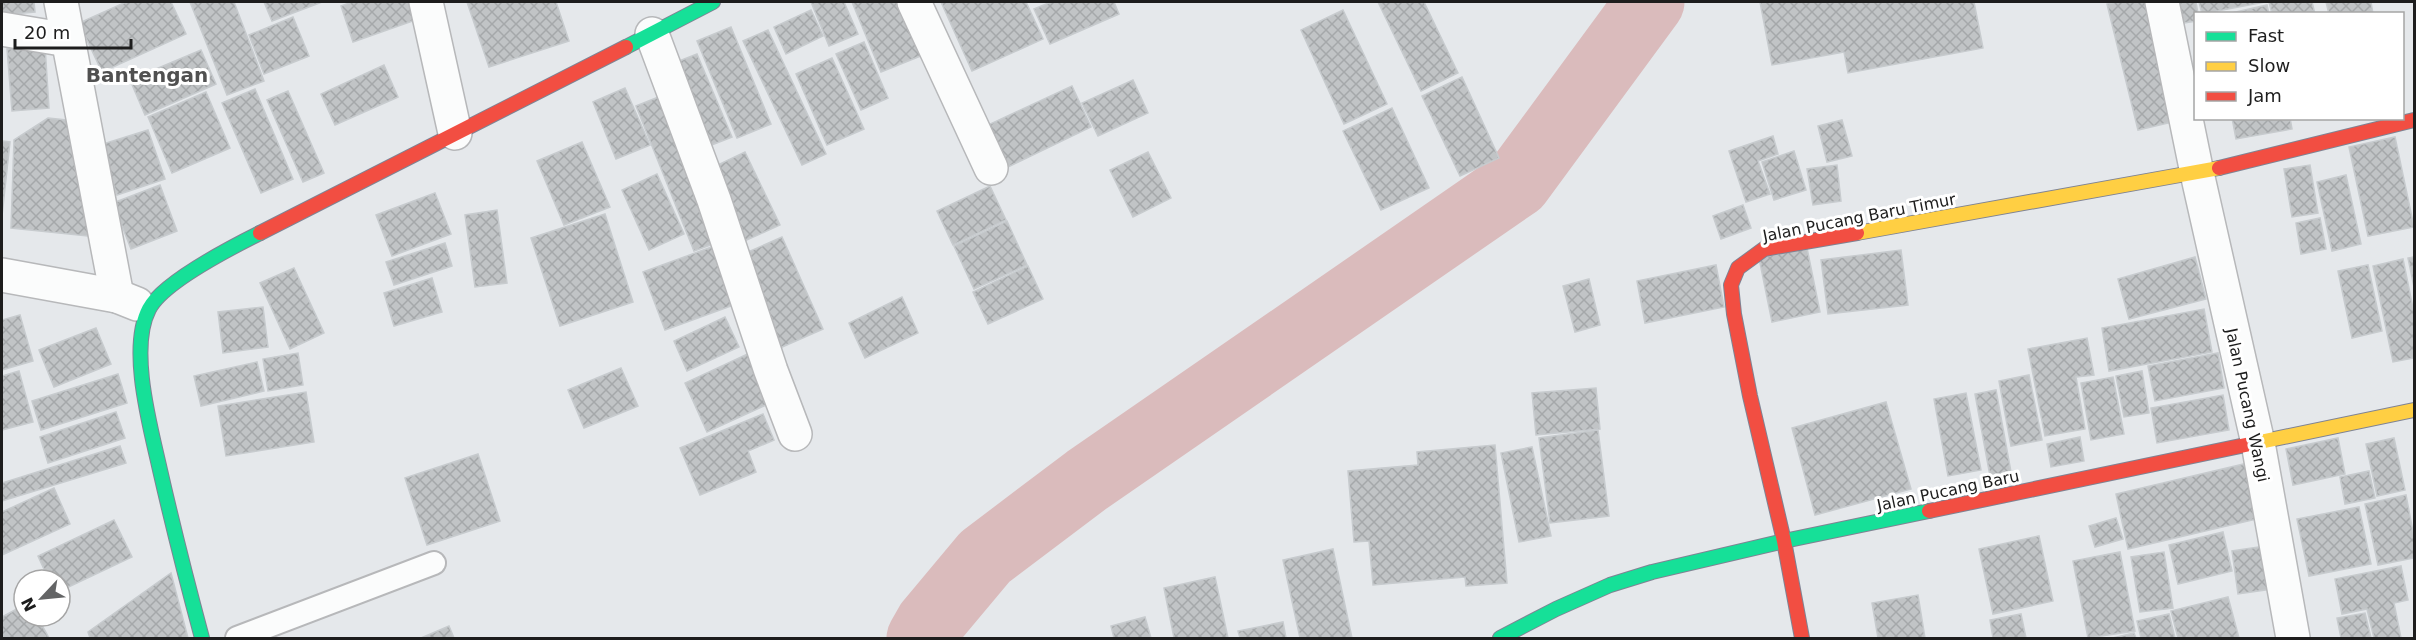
<svg xmlns="http://www.w3.org/2000/svg" width="2416" height="640" font-family="'DejaVu Sans',sans-serif">
<style>
.lines{fill:none;stroke-linecap:round;stroke-linejoin:round}
.river{stroke:#dabbbc;stroke-width:69}
.building{fill:url(#building-cross-hatch);stroke:#c7cbce;stroke-width:1.5}
.lane-casing{stroke:#b7b8ba;stroke-width:26}
.street-casing{stroke:#b7b8ba;stroke-width:36}
.fast-casing{stroke:#7f8393;stroke-width:16}
.slow-casing{stroke:#7f8393;stroke-width:16}
.jam-casing{stroke:#7f8393;stroke-width:16}
.lane{stroke:#fbfcfc;stroke-width:22}
.street{stroke:#fbfcfc;stroke-width:33}
.fast{stroke:#16e098;stroke-width:14}
.slow{stroke:#ffcf43;stroke-width:14}
.jam{stroke:#f24e42;stroke-width:14}
.labels{text-anchor:middle;stroke-width:6;stroke-linejoin:round;paint-order:stroke}
.street-label{font-size:16px;fill:#1d1d1d;stroke:#fff}
.quarter-label{font-size:20px;font-weight:bold;fill:#505050;stroke:#fff}
</style>
<defs>
<pattern id="building-cross-hatch" width="8" height="8" patternUnits="userSpaceOnUse" patternTransform="scale(1.5)"><rect width="8" height="8" fill="#c1c4c6"/><path d="M0 0l8 8M0 8l8-8" fill="none" stroke="#a5a8aa"/></pattern>
</defs>
<rect width="100%" height="100%" fill="#e5e8eb"/>
<g class="lines">
<polyline class="river" points="921,638 929,624 985,557 1087,480 1517,183 1650,2"/>
</g>
<g class="building">
<polygon points="2,2 34,2 35,12 2,15"/>
<polygon points="126,2 171,2 186,34 102,72 79,23"/>
<polygon points="190,2 234,2 264,81 227,95"/>
<polygon points="264,2 322,2 272,21"/>
<polygon points="352,2 416,2 421,18 353,42 341,6"/>
<polygon points="467,2 556,2 569,41 489,67"/>
<polygon points="811,2 844,2 858,34 829,46"/>
<polygon points="852,2 901,2 923,55 881,72"/>
<polygon points="941,2 1026,2 1043,39 972,71"/>
<polygon points="1051,2 1114,2 1119,14 1050,44 1034,9"/>
<polygon points="1378,2 1424,2 1458,73 1421,91"/>
<polygon points="1760,2 1974,2 1983,48 1848,73 1844,52 1772,65"/>
<polygon points="2117,2 2152,2 2181,120 2138,130 2107,4"/>
<polygon points="2167,2 2196,2 2198,14 2196,14 2196,21 2172,25"/>
<polygon points="2199,2 2265,2 2202,14"/>
<polygon points="2269,2 2312,2 2315,14 2272,14"/>
<polygon points="2326,2 2371,2 2373,14 2329,14"/>
<polygon points="2267,5 2269,14 2227,14"/>
<polygon points="811,10 823,36 786,54 774,27"/>
<polygon points="1343,10 1387,104 1344,124 1301,30"/>
<polygon points="293,17 309,56 264,74 249,35"/>
<polygon points="731,27 771,124 737,138 697,41"/>
<polygon points="768,30 826,154 802,165 743,41"/>
<polygon points="864,42 888,98 861,110 836,54"/>
<polygon points="45,46 49,108 12,111 7,49"/>
<polygon points="201,50 216,84 145,115 130,80"/>
<polygon points="697,54 732,137 704,148 669,65"/>
<polygon points="832,58 864,129 827,145 796,74"/>
<polygon points="384,65 398,97 335,125 321,94"/>
<polygon points="1462,77 1499,158 1460,176 1422,96"/>
<polygon points="1133,80 1148,113 1098,136 1082,103"/>
<polygon points="1072,86 1091,127 1008,167 988,125"/>
<polygon points="625,88 650,145 616,159 593,102"/>
<polygon points="255,89 293,179 261,193 222,103"/>
<polygon points="288,91 324,173 303,182 267,100"/>
<polygon points="206,92 230,148 172,173 148,117"/>
<polygon points="666,94 724,240 694,251 636,106"/>
<polygon points="1392,108 1429,188 1381,210 1343,131"/>
<polygon points="48,118 76,121 97,237 11,228 14,140"/>
<polygon points="2232,118 2290,118 2292,129 2236,139"/>
<polygon points="1842,120 1852,156 1827,162 1818,126"/>
<polygon points="148,130 165,179 117,195 100,145"/>
<polygon points="1773,136 1778,154 1758,161 1770,194 1746,202 1729,151"/>
<polygon points="2395,137 2414,227 2368,236 2349,147"/>
<polygon points="2,141 10,142 2,216"/>
<polygon points="582,142 610,207 564,225 537,161"/>
<polygon points="1794,151 1806,190 1774,200 1762,162"/>
<polygon points="745,152 780,225 740,243 705,171"/>
<polygon points="1148,152 1171,198 1133,217 1110,170"/>
<polygon points="1837,165 1841,201 1813,205 1807,169"/>
<polygon points="2310,165 2318,213 2292,217 2284,169"/>
<polygon points="657,174 684,234 649,250 622,190"/>
<polygon points="2346,175 2361,244 2332,251 2317,182"/>
<polygon points="160,185 177,231 131,249 113,203"/>
<polygon points="990,186 1006,220 953,245 937,211"/>
<polygon points="435,193 451,234 392,256 376,215"/>
<polygon points="1743,205 1751,228 1721,239 1713,216"/>
<polygon points="497,210 507,283 475,287 465,215"/>
<polygon points="605,214 633,302 560,326 531,238"/>
<polygon points="2320,218 2326,249 2301,254 2296,223"/>
<polygon points="1007,221 1027,265 974,289 954,246"/>
<polygon points="782,237 823,329 780,348 739,256"/>
<polygon points="445,243 452,266 394,285 386,262"/>
<polygon points="717,245 739,303 665,330 643,272"/>
<polygon points="1807,248 1820,312 1772,322 1759,258"/>
<polygon points="1901,250 1908,305 1828,314 1821,260"/>
<polygon points="2195,257 2206,299 2129,319 2118,279"/>
<polygon points="2414,257 2414,287 2408,258"/>
<polygon points="2403,259 2414,313 2414,358 2393,362 2373,266"/>
<polygon points="1716,265 1724,307 1645,323 1637,281"/>
<polygon points="2368,265 2382,331 2352,338 2338,271"/>
<polygon points="1028,266 1043,299 988,324 973,292"/>
<polygon points="294,268 324,333 290,349 260,283"/>
<polygon points="432,278 442,312 394,326 384,293"/>
<polygon points="1589,279 1600,325 1575,332 1563,286"/>
<polygon points="902,297 918,333 865,358 849,323"/>
<polygon points="263,307 268,347 223,353 218,312"/>
<polygon points="2204,309 2212,352 2109,371 2102,328"/>
<polygon points="20,315 33,361 2,370 2,320"/>
<polygon points="725,317 739,347 687,371 674,341"/>
<polygon points="96,328 111,364 54,387 39,350"/>
<polygon points="2087,338 2094,375 2076,377 2085,429 2045,436 2028,349"/>
<polygon points="754,351 777,400 707,432 685,383"/>
<polygon points="298,353 303,385 268,391 263,359"/>
<polygon points="2218,353 2224,388 2155,401 2148,366"/>
<polygon points="257,362 264,391 201,406 194,376"/>
<polygon points="621,368 638,406 584,428 568,390"/>
<polygon points="19,371 33,422 2,430 2,376"/>
<polygon points="2142,371 2149,413 2124,417 2116,376"/>
<polygon points="118,374 127,403 41,430 32,401"/>
<polygon points="2029,375 2042,440 2011,446 1999,381"/>
<polygon points="2113,377 2124,434 2091,440 2081,383"/>
<polygon points="1596,388 1600,429 1536,435 1532,393"/>
<polygon points="1996,390 2011,472 1990,476 1975,394"/>
<polygon points="306,392 314,442 226,456 218,406"/>
<polygon points="1966,393 1981,470 1948,476 1934,399"/>
<polygon points="2223,395 2229,430 2157,443 2151,408"/>
<polygon points="1886,402 1911,489 1815,515 1792,428"/>
<polygon points="116,412 125,438 48,463 40,437"/>
<polygon points="763,414 774,440 748,451 756,472 700,495 680,448"/>
<polygon points="1598,430 1609,516 1550,523 1539,438"/>
<polygon points="2080,437 2084,461 2051,467 2047,444"/>
<polygon points="2338,438 2345,474 2293,485 2286,449"/>
<polygon points="2394,438 2405,490 2377,496 2366,444"/>
<polygon points="1495,445 1507,583 1466,586 1465,577 1373,585 1369,541 1354,542 1348,471 1418,465 1417,452"/>
<polygon points="120,446 126,463 2,501 2,483"/>
<polygon points="1532,447 1551,536 1519,542 1501,453"/>
<polygon points="478,454 500,521 427,545 405,478"/>
<polygon points="2248,463 2261,518 2128,549 2116,494"/>
<polygon points="2369,471 2375,498 2345,504 2340,477"/>
<polygon points="54,488 70,524 2,555 2,512"/>
<polygon points="2406,495 2414,537 2414,558 2378,565 2365,504"/>
<polygon points="2359,507 2371,564 2309,576 2297,519"/>
<polygon points="2116,518 2123,539 2095,547 2089,526"/>
<polygon points="114,520 132,557 60,591 60,580 49,580 38,556"/>
<polygon points="2223,532 2232,571 2178,584 2169,545"/>
<polygon points="2039,536 2053,601 1993,614 1979,549"/>
<polygon points="2265,546 2272,589 2238,594 2232,551"/>
<polygon points="1333,549 1352,638 1300,638 1283,560"/>
<polygon points="2120,552 2135,631 2088,638 2073,561"/>
<polygon points="2164,552 2173,608 2140,612 2131,557"/>
<polygon points="2401,566 2408,600 2394,603 2401,638 2374,638 2367,609 2342,614 2335,579"/>
<polygon points="171,573 188,638 90,638 88,632"/>
<polygon points="1215,577 1228,638 1174,638 1164,588"/>
<polygon points="1918,595 1925,638 1878,638 1872,603"/>
<polygon points="2228,597 2239,638 2178,638 2171,611"/>
<polygon points="24,605 24,616 37,616 49,638 2,638 2,617"/>
<polygon points="2365,613 2371,638 2341,638 2337,618"/>
<polygon points="2021,614 2026,638 1993,638 1990,620"/>
<polygon points="2169,614 2175,638 2141,638 2137,621"/>
<polygon points="1145,617 1151,638 1114,638 1111,626"/>
<polygon points="1283,622 1286,638 1240,638 1238,631"/>
<polygon points="449,626 454,638 421,638"/>
<polygon points="2134,633 2136,638 2113,638"/>
</g>
<g class="lines">
<g class="lane-casing">
<polyline id="lane" points="237,638 434,563"/>
</g>
<g class="street-casing">
<g id="street">
<polyline points="61,2 117,296"/>
<polyline points="426,2 455,133"/>
<polyline points="914,2 991,168"/>
<polyline points="2162,2 2197,173 2258,443 2293,638"/>
<polyline points="2,29 68,40"/>
<polyline points="652,34 714,200 771,371 795,434"/>
<polyline points="2,275 117,296 137,304"/>
</g>
</g>
<g class="fast-casing">
<g id="fast">
<polyline points="626,47 713,2"/>
<path d="M202,638C187,582 173,527 160,470C151,429 128,349 149,309C163,282 232,247 260,233"/>
<polyline points="1500,638 1556,609 1610,585 1652,572 1784,541 1929,511"/>
</g>
</g>
<g class="slow-casing">
<g id="slow">
<polyline points="1857,233 2219,168"/>
<polyline points="2255,443 2414,410"/>
</g>
</g>
<g class="jam-casing">
<g id="jam">
<polyline points="2219,168 2414,120"/>
<polyline points="260,233 626,47"/>
<polyline points="1929,511 2255,443"/>
<polyline points="1802,638 1784,541 1750,396 1734,314 1731,285 1738,268 1764,249 1857,233"/>
</g>
</g>
<use href="#lane" class="lane"/>
<use href="#street" class="street"/>
<use href="#fast" class="fast"/>
<use href="#slow" class="slow"/>
<use href="#jam" class="jam"/>
</g>
<g class="labels">
<g class="street-label">
<text transform="translate(1859 217) rotate(-11)" y="6">Jalan Pucang Baru Timur</text>
<text transform="translate(2248 405) rotate(78)" y="6">Jalan Pucang Wangi</text>
<text transform="translate(1948 490) rotate(-12)" y="6">Jalan Pucang Baru</text>
</g>
<g class="quarter-label">
<text x="147" y="82">Bantengan</text>
</g>
</g>
<rect width="2416" height="640" fill="none" stroke="#1d1d1d" stroke-width="6"/>
<rect x="2194" y="12" width="210" height="108" fill="#ffffff" stroke="#a5a5a5" stroke-width="1.5"/>
<rect x="2206" y="32" width="30" height="9" fill="#16e098" stroke="#a5a5a5" stroke-width="1.5"/>
<text x="2248" y="42" font-size="18" fill="#1d1d1d">Fast</text>
<rect x="2206" y="62" width="30" height="9" fill="#ffcf43" stroke="#a5a5a5" stroke-width="1.5"/>
<text x="2248" y="72" font-size="18" fill="#1d1d1d">Slow</text>
<rect x="2206" y="92" width="30" height="9" fill="#f24e42" stroke="#a5a5a5" stroke-width="1.5"/>
<text x="2248" y="102" font-size="18" fill="#1d1d1d">Jam</text>
<g transform="translate(42 598) rotate(244)"><circle r="28" fill="#ffffff" stroke="#a5a5a5" stroke-width="1.5"/>
<path d="M0-4.5L10 22L0 15L-10 22Z" fill="#636465"/>
<text y="-9" font-size="16" font-weight="bold" text-anchor="middle" fill="#1d1d1d">N</text>
</g>
<path d="M15 39v9h116v-9" fill="none" stroke="#1d1d1d" stroke-width="3"/>
<text x="24" y="39" font-size="18" fill="#1d1d1d" stroke="#ffffff" stroke-width="4.5" paint-order="stroke">20 m</text>
</svg>
